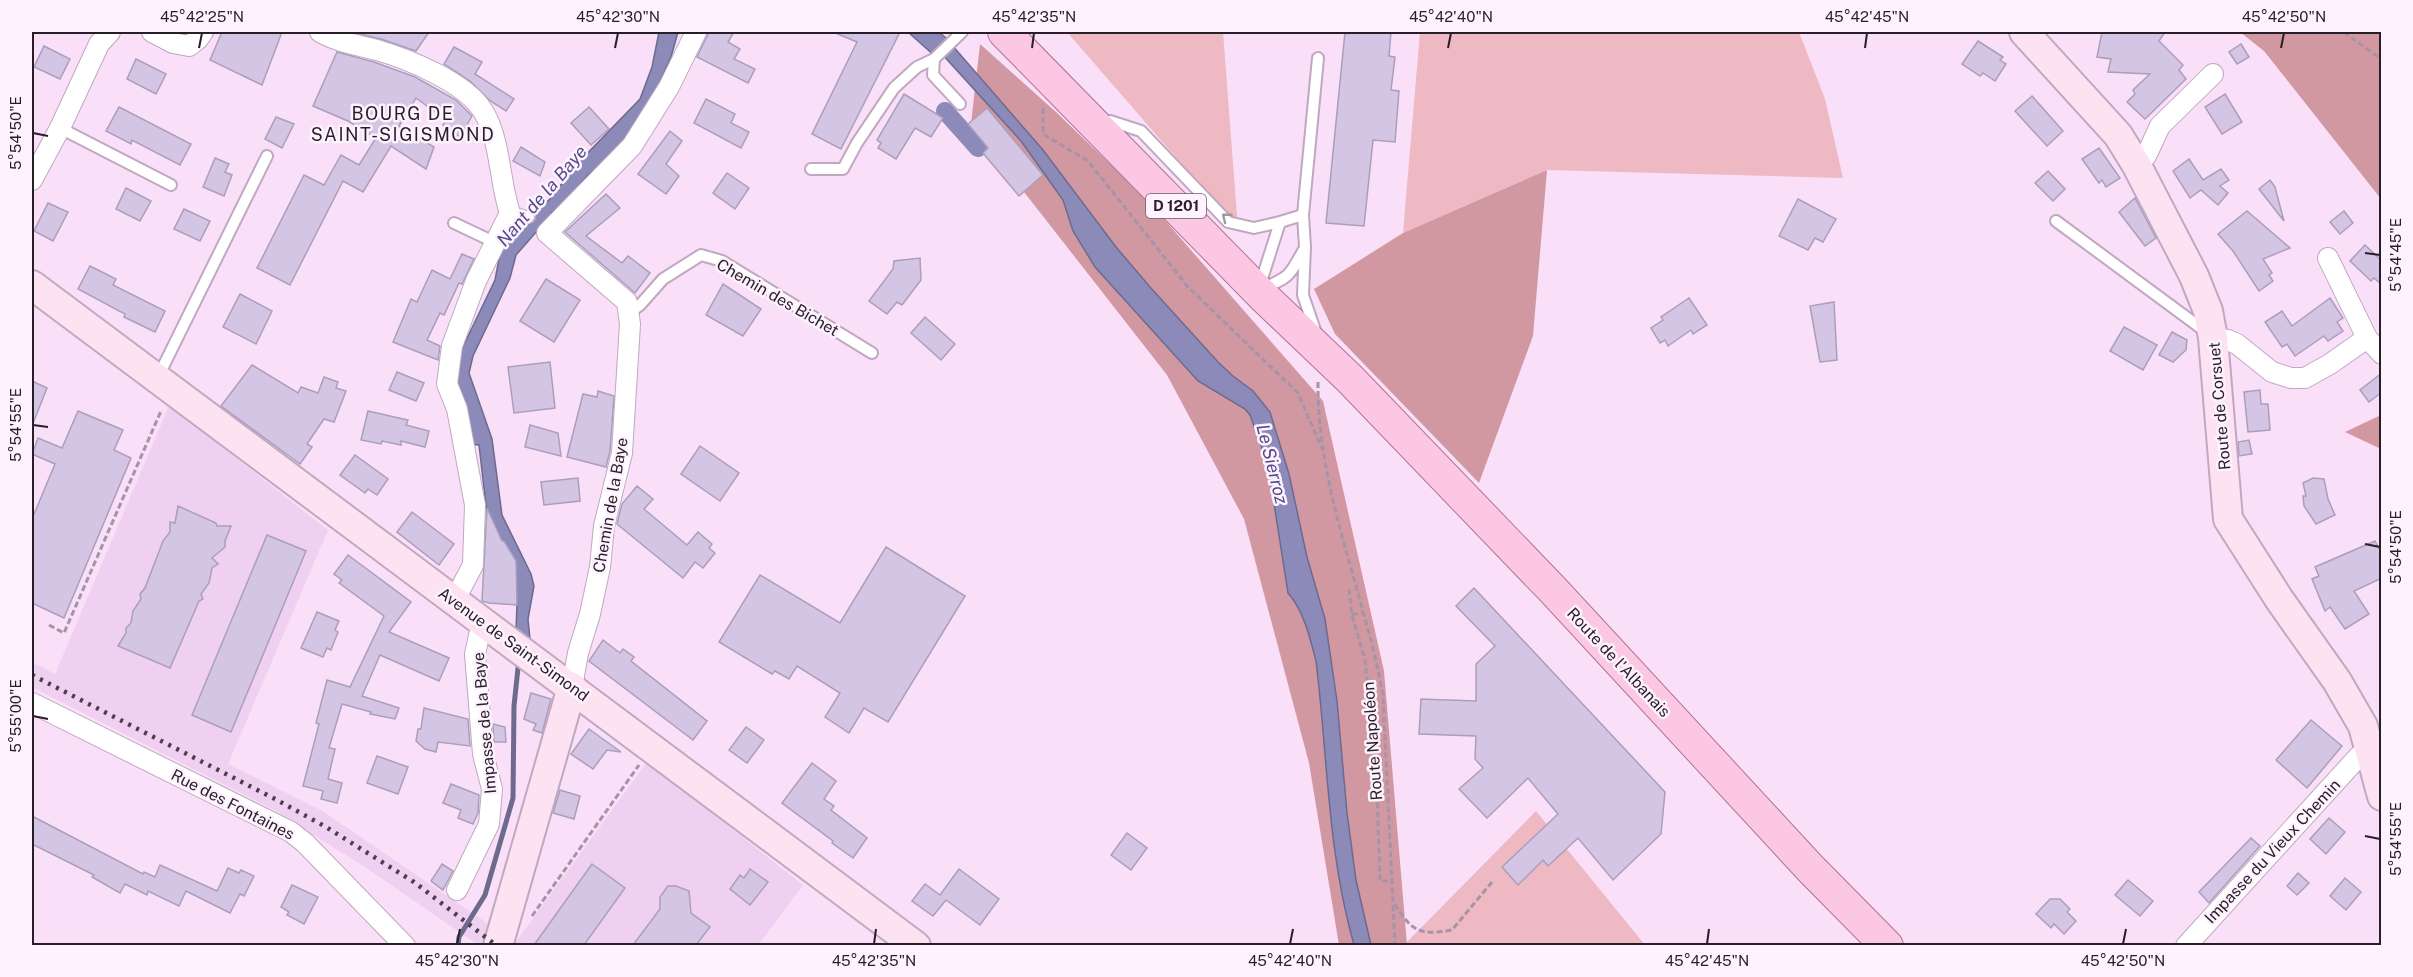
<svg xmlns="http://www.w3.org/2000/svg" width="2413" height="977" font-family="'Public Sans',sans-serif">
<style>
.built{fill:#f0d0f0}
.green{fill:#eeb9c2}
.forest{fill:#d298a2}
.water{fill:#8b8ab9;stroke:#6d6a8e;stroke-width:1.5}
.lines{fill:none;stroke-linecap:round;stroke-linejoin:round}
.stream{stroke:#6d6a8e;stroke-width:5}
.canal{stroke:#8b8ab9;stroke-width:18}
.building{fill:#d4c5e4;stroke:#ab9ebb;stroke-width:1.5}
.lane-casing{stroke:#c1a8c1;stroke-width:14}
.street-casing{stroke:#c1a8c1;stroke-width:22}
.secondary-casing{stroke:#c1a8c1;stroke-width:32}
.primary-casing{stroke:#b07495;stroke-width:34}
.path{stroke:#a793a7;stroke-width:3;stroke-dasharray:6 3;stroke-linecap:butt}
.lane{stroke:#fff;stroke-width:10}
.street{stroke:#fff;stroke-width:20}
.secondary{stroke:#fde3f1;stroke-width:28}
.primary{stroke:#fbc7e3;stroke-width:32}
.rail{stroke:#4a3e4a;stroke-width:4.5;stroke-dasharray:3 6;stroke-linecap:butt}
.oneway{stroke:#9e9a9e}
.ticks{fill:none;stroke:#281e28;stroke-width:2}
.labels{text-anchor:middle;stroke-width:5;stroke-linejoin:round;paint-order:stroke}
.shield{fill:#fdf2fd;stroke:#685e68;stroke-width:1.5}
.shield-label{font-size:15px;font-weight:bold;fill:#281e28}
.street-label{font-size:16px;fill:#281e28;stroke:#fdf2fd}
.neighbourhood-label{font-size:18px;letter-spacing:1.5px;fill:#281e28;stroke:#fdf2fd}
.water-label{font-size:18px;font-style:italic;fill:#504a89;stroke:#fdf2fd}
.neatline{fill:none;stroke:#281e28;stroke-width:2}
.ticks-label{font-size:15px;text-anchor:middle;fill:#281e28}
</style>
<rect width="100%" height="100%" fill="#fadff9"/>
<g class="built">
<polygon points="169,406 328,530 228,764 321,810 493,927 487,945 478,945 368,869 272,809 32,687 32,662 55,674"/>
<polygon points="647,762 803,885 758,945 513,946"/>
</g>
<g class="green">
<polygon points="1067,32 1223,32 1238,229"/>
<polygon points="1420,32 1799,32 1825,99 1843,178 1547,170 1403,233"/>
<polygon points="1536,811 1645,945 1407,946 1406,943"/>
</g>
<g class="forest">
<polygon points="2240,32 2381,32 2381,199 2264,51"/>
<polygon points="980,44 1056,112 1148,201 1323,401 1384,671 1407,945 1339,945 1309,763 1244,519 1167,375 971,124"/>
<polygon points="1547,170 1533,336 1479,483 1335,334 1314,289 1403,233"/>
<polygon points="2381,415 2381,449 2345,432"/>
</g>
<g class="water">
<polygon points="659,32 678,32 671,57 657,89 615,154 588,175 563,204 551,213 553,219 545,222 516,255 510,278 473,356 469,373 492,439 502,515 531,574 534,586 528,619 530,639 516,630 517,604 502,541 487,514 479,445 470,444 455,378 458,357 495,280 500,254 506,239 550,199 577,164 640,99 652,67"/>
<path d="M908,32H938L945,37L1043,150L1116,247L1150,287L1218,362L1233,376L1253,391L1270,412L1289,474L1307,557L1325,619L1337,701L1347,813L1356,880L1371,945H1354C1327,850 1328,758 1316,661C1310,638 1304,611 1288,593L1268,465L1250,415L1245,409L1198,381L1095,267L1073,231L1063,200L1021,141L941,53L937,58Z"/>
</g>
<g class="lines">
<polyline class="stream" points="458,946 459,937 485,895 513,798 514,706 518,668"/>
<polyline class="canal" points="945,111 978,148"/>
</g>
<g class="building">
<polygon points="222,32 282,32 262,85 210,60"/>
<polygon points="352,32 429,32 416,51 381,39"/>
<polygon points="709,32 734,32 728,42 740,49 734,59 755,69 748,83 697,57"/>
<polygon points="833,32 900,32 841,149 812,134 857,42"/>
<polygon points="1345,32 1391,32 1389,56 1395,57 1391,90 1399,91 1395,142 1373,140 1364,226 1326,223"/>
<polygon points="2102,32 2165,32 2159,41 2183,65 2179,70 2186,79 2145,119 2127,102 2135,94 2133,90 2150,74 2108,72 2111,59 2097,57"/>
<polygon points="1978,41 2003,57 2000,60 2006,64 1995,81 1983,73 1980,76 1962,64"/>
<polygon points="2241,44 2249,57 2237,64 2229,52"/>
<polygon points="44,46 70,59 60,79 34,67"/>
<polygon points="454,47 482,62 475,74 514,99 506,111 489,100 470,81 444,64"/>
<polygon points="337,52 374,62 415,77 456,100 472,116 460,137 443,125 446,120 416,98 399,126 434,147 426,169 391,146 363,192 343,181 290,285 257,268 304,175 324,185 341,155 359,165 376,138 348,121 313,106"/>
<polygon points="136,59 166,74 156,94 127,79"/>
<polygon points="904,94 943,118 931,137 915,128 896,159 878,148 881,143 877,140"/>
<polygon points="2225,94 2242,122 2222,134 2205,107"/>
<polygon points="2032,96 2063,131 2047,146 2015,111"/>
<polygon points="706,99 735,114 731,123 749,132 741,148 694,123"/>
<polygon points="119,107 191,144 180,165 132,140 131,144 106,131"/>
<polygon points="589,107 609,129 591,145 571,123"/>
<polygon points="987,108 1043,175 1019,196 983,153 988,148 968,124"/>
<polygon points="276,117 294,124 282,148 265,139"/>
<polygon points="670,131 682,141 666,164 679,176 666,194 638,174"/>
<polygon points="521,147 545,162 540,176 513,161"/>
<polygon points="2099,148 2120,178 2106,187 2102,180 2099,183 2082,159"/>
<polygon points="215,158 229,164 225,172 232,175 224,196 203,187"/>
<polygon points="2189,159 2203,180 2221,169 2229,180 2220,186 2228,193 2218,205 2201,190 2190,198 2173,171"/>
<polygon points="2048,171 2065,189 2053,201 2035,183"/>
<polygon points="727,173 749,188 735,209 713,193"/>
<polygon points="2270,180 2275,187 2284,221 2259,189"/>
<polygon points="126,188 151,201 140,221 116,209"/>
<polygon points="606,194 620,208 586,236 622,263 628,256 650,273 635,293 565,232"/>
<polygon points="2135,198 2156,238 2145,246 2119,212"/>
<polygon points="1798,199 1836,219 1823,242 1815,238 1808,250 1779,236"/>
<polygon points="48,203 68,212 53,241 34,231"/>
<polygon points="184,209 210,221 200,241 174,229"/>
<polygon points="2247,211 2290,248 2263,259 2272,273 2269,275 2273,281 2259,291 2233,251 2218,234"/>
<polygon points="2344,211 2353,223 2340,234 2330,222"/>
<polygon points="2365,245 2382,261 2382,285 2374,278 2371,281 2350,261"/>
<polygon points="462,254 474,259 462,284 459,283 444,315 440,313 427,340 440,346 438,360 393,342 411,299 417,302 432,270 450,279"/>
<polygon points="920,258 921,280 902,305 897,302 887,314 869,301 893,269 894,261"/>
<polygon points="90,266 116,279 113,285 165,311 155,332 124,317 125,314 78,289"/>
<polygon points="546,279 580,300 554,342 520,321"/>
<polygon points="723,284 761,309 743,336 706,315"/>
<polygon points="240,294 272,311 256,344 223,327"/>
<polygon points="1689,298 1707,325 1693,334 1691,330 1668,346 1665,340 1660,343 1651,328 1663,320 1661,317"/>
<polygon points="2330,298 2343,318 2337,322 2343,331 2328,341 2324,336 2295,356 2287,344 2282,347 2265,322 2282,311 2292,326"/>
<polygon points="1834,302 1837,360 1820,362 1810,306"/>
<polygon points="925,317 955,344 941,360 911,333"/>
<polygon points="2124,327 2157,345 2143,370 2110,351"/>
<polygon points="2172,332 2187,340 2186,350 2173,362 2159,355"/>
<polygon points="550,362 555,408 514,413 508,367"/>
<polygon points="252,365 298,393 301,387 318,393 324,377 338,382 336,388 346,391 334,422 324,419 307,444 312,447 300,464 221,406"/>
<polygon points="397,372 424,383 416,401 389,390"/>
<polygon points="2382,373 2382,392 2369,402 2360,390"/>
<polygon points="32,381 47,388 32,426"/>
<polygon points="2260,390 2261,404 2268,404 2270,430 2248,432 2244,392"/>
<polygon points="598,391 614,396 610,451 606,467 567,457 583,394 597,397"/>
<polygon points="78,411 123,430 114,450 131,458 64,618 32,603 32,519 55,464 32,454 38,438 62,448"/>
<polygon points="368,411 408,420 406,425 429,431 425,447 401,441 401,445 382,441 381,444 361,440"/>
<polygon points="530,425 558,433 561,456 525,447"/>
<polygon points="2249,440 2252,454 2239,456 2238,442"/>
<polygon points="700,446 739,473 720,501 681,474"/>
<polygon points="355,455 388,479 377,495 368,489 365,493 340,475"/>
<polygon points="578,478 580,501 544,505 541,482"/>
<polygon points="2313,478 2324,479 2328,499 2335,515 2316,524 2304,506 2303,496 2306,496 2303,483"/>
<polygon points="637,486 653,499 644,509 687,545 698,532 712,544 709,548 715,553 703,568 695,562 683,578 617,524 622,504"/>
<polygon points="178,506 216,523 217,526 231,526 225,541 225,547 212,558 218,564 212,568 209,583 201,594 203,599 199,601 170,668 118,646 126,633 126,628 131,623 133,611 141,599 140,594 145,588 163,541 170,532 170,522 175,523"/>
<polygon points="487,508 502,541 504,541 516,561 517,605 489,603 482,601"/>
<polygon points="412,512 454,544 439,565 397,532"/>
<polygon points="267,535 306,551 231,732 192,715"/>
<polygon points="2375,541 2382,554 2382,578 2354,591 2369,614 2345,629 2330,607 2325,611 2312,579 2319,576 2315,567"/>
<polygon points="886,547 965,596 888,722 864,708 849,733 825,717 840,693 797,666 789,679 775,671 772,674 719,642 760,575 840,623"/>
<polygon points="348,555 411,602 389,632 449,658 439,681 380,655 362,696 399,708 395,719 370,714 371,712 342,704 329,748 335,749 328,779 342,783 337,803 321,799 323,791 303,786 319,724 316,723 327,680 350,687 384,616 339,583 342,580 334,574"/>
<polygon points="1474,588 1665,792 1661,834 1613,880 1578,838 1548,866 1543,860 1518,885 1502,867 1558,814 1528,778 1487,818 1459,789 1483,768 1475,759 1476,736 1419,734 1421,699 1476,701 1476,664 1495,646 1456,606"/>
<polygon points="317,612 339,621 335,630 338,632 331,650 327,648 323,657 301,648"/>
<polygon points="603,640 620,653 623,649 634,657 631,661 707,721 693,740 589,661"/>
<polygon points="531,693 551,699 542,733 533,730 536,724 524,719"/>
<polygon points="424,708 468,719 470,746 438,742 436,752 425,749 416,741 418,729 421,729"/>
<polygon points="2311,720 2342,746 2307,788 2276,760"/>
<polygon points="493,724 505,727 506,742 494,742"/>
<polygon points="746,727 764,740 747,763 729,750"/>
<polygon points="589,729 621,752 607,750 593,769 571,754"/>
<polygon points="377,756 408,767 398,794 367,783"/>
<polygon points="812,763 836,781 824,799 834,806 831,810 867,838 853,858 832,843 833,841 782,803"/>
<polygon points="451,784 479,795 478,813 473,824 458,818 461,810 443,803"/>
<polygon points="560,790 580,796 574,819 553,813"/>
<polygon points="32,816 143,874 144,872 155,877 160,865 217,891 228,868 239,873 241,870 254,876 244,896 240,894 230,913 186,891 179,906 148,891 147,895 125,884 120,893 92,877 94,875 32,844"/>
<polygon points="2329,818 2345,832 2326,854 2310,839"/>
<polygon points="1127,833 1147,848 1131,870 1111,855"/>
<polygon points="2251,838 2260,846 2209,903 2199,892"/>
<polygon points="442,864 453,871 443,890 431,881"/>
<polygon points="592,864 625,888 584,945 534,945"/>
<polygon points="750,869 768,882 750,905 730,889 740,875 744,878"/>
<polygon points="959,869 999,899 980,925 946,900 933,916 912,901 925,884 940,895"/>
<polygon points="2298,873 2309,883 2297,895 2287,886"/>
<polygon points="2345,878 2361,892 2346,910 2330,896"/>
<polygon points="2128,880 2153,901 2140,916 2115,895"/>
<polygon points="292,885 318,897 304,924 287,915 289,912 281,907"/>
<polygon points="668,886 676,886 689,891 691,913 710,927 696,945 633,945 660,909 660,897"/>
<polygon points="2050,899 2060,899 2070,909 2067,912 2076,921 2064,934 2054,924 2051,928 2036,914"/>
</g>
<g class="lines">
<g class="lane-casing">
<g id="lane">
<polyline points="934,59 933,75 960,104"/>
<polyline points="1110,121 1141,131 1228,222 1254,228 1280,222"/>
<polyline points="60,128 171,185"/>
<polyline points="811,169 843,169 857,143 894,88 917,67 934,59 962,32"/>
<polyline points="510,213 529,217"/>
<polyline points="2056,221 2205,331"/>
<polyline points="454,223 494,242"/>
<polyline points="1260,285 1280,222 1303,215"/>
<path d="M1262,289C1289,277 1289,277 1303,251"/>
<polyline points="629,313 640,305 663,279 701,255 722,261 872,353"/>
<polyline points="1316,333 1303,295 1305,247 1303,215 1318,58"/>
<polyline points="157,379 267,156"/>
</g>
</g>
<g class="street-casing">
<g id="street">
<polyline points="152,32 173,43 189,46 198,39 203,32"/>
<path d="M320,32C337,42 358,45 377,50C408,59 465,82 483,111C501,140 499,181 510,213L476,281L452,346L447,384L457,409L475,505L473,565L454,601"/>
<polyline points="2136,164 2146,156 2160,126 2213,74"/>
<polyline points="32,180 60,128 99,44 110,32"/>
<polyline points="2328,258 2367,338 2382,354"/>
<polyline points="2213,338 2228,340 2237,344 2272,372 2291,378 2305,378 2330,364 2367,338"/>
<polyline points="572,687 578,653 590,614 600,567 604,526 622,453 630,324 627,302 547,233 632,146 669,87 696,32"/>
<polyline points="32,703 291,832 305,843 405,946"/>
<polyline points="457,890 489,824 492,789 483,754 475,654 482,622"/>
<polyline points="2186,946 2359,756"/>
</g>
</g>
<g class="secondary-casing">
<g id="secondary">
<polyline points="2024,32 2118,135 2136,164 2194,276 2208,311 2213,338 2228,519 2279,599 2337,681 2363,726 2382,796"/>
<path d="M32,285C326,506 622,725 916,946"/>
<polyline points="498,946 572,687"/>
</g>
</g>
<g class="primary-casing">
<polyline id="primary" points="1004,32 1265,298 1350,379 1554,591 1810,868 1887,946"/>
</g>
<g class="path">
<polyline points="2344,32 2382,60"/>
<polyline points="1043,108 1043,134 1088,161 1188,287 1298,393 1322,449"/>
<path d="M1318,382C1317,489 1364,591 1383,695L1395,946"/>
<polyline points="1349,589 1352,615 1365,660 1376,767 1380,881 1393,881"/>
<polyline points="1352,615 1364,612"/>
<polyline points="49,625 64,633 161,411"/>
<path d="M1395,904C1411,931 1420,936 1452,930L1492,882"/>
<polyline points="532,916 639,765"/>
</g>
<use href="#lane" class="lane"/>
<use href="#street" class="street"/>
<use href="#secondary" class="secondary"/>
<use href="#primary" class="primary"/>
<polyline class="rail" points="32,675 277,800 326,827 414,882 497,946"/>
</g>
<defs><path id="oneway-chevron" d="M-2-3.5L2.5 0L-2 3.5" fill="none" stroke-width="1.6" stroke-linecap="round" stroke-linejoin="round" transform="scale(1.5)"/></defs>
<use class="oneway" href="#oneway-chevron" transform="translate(1226 217) rotate(-142)"/>
<path class="ticks" d="M199,48L202,33M615,48L618,33M1032,48L1034,33M1448,48L1451,33M1865,48L1867,33M2281,48L2284,33M33,133L48,136M2365,253L2380,255M33,425L48,427M2365,544L2380,547M33,716L48,719M2365,836L2380,839M457,944L460,929M874,944L876,929M1290,944L1293,929M1707,944L1709,929M2123,944L2126,929"/>
<g class="labels">
<rect class="shield" x="1146" y="194" width="60" height="24" rx="4.5"/>
<g class="shield-label">
<text x="1176" y="211">D 1201</text>
</g>
<g class="street-label">
<text transform="translate(778 297) rotate(30)" y="6">Chemin des Bichet</text>
<text transform="translate(2219 406) rotate(-95)" y="6">Route de Corsuet</text>
<text transform="translate(610 505) rotate(-80)" y="6">Chemin de la Baye</text>
<text transform="translate(514 644) rotate(36)" y="6">Avenue de Saint-Simond</text>
<text transform="translate(1619 662) rotate(47)" y="6">Route de l'Albanais</text>
<text transform="translate(484 723) rotate(-95)" y="6">Impasse de la Baye</text>
<text transform="translate(1372 741) rotate(-94)" y="6">Route Napoléon</text>
<text transform="translate(233 804) rotate(27)" y="6">Rue des Fontaines</text>
<text transform="translate(2272 851) rotate(-47)" y="6">Impasse du Vieux Chemin</text>
</g>
<g class="neighbourhood-label">
<text x="403" y="120">BOURG DE<tspan x="403" dy="21">SAINT-SIGISMOND</tspan></text>
</g>
<g class="water-label">
<text transform="translate(542 196) rotate(-49)" y="6">Nant de la Baye</text>
<text transform="translate(1272 464) rotate(76)" y="6">Le Sierroz</text>
</g>
</g>
<rect width="2413" height="977" fill="none" stroke="#fdf2fd" stroke-width="66"/>
<rect x="33" y="33" width="2347" height="911" class="neatline"/>
<g class="ticks-label">
<text x="202" y="22">45°42'25"N</text>
<text x="618" y="22">45°42'30"N</text>
<text x="1034" y="22">45°42'35"N</text>
<text x="1451" y="22">45°42'40"N</text>
<text x="1867" y="22">45°42'45"N</text>
<text x="2284" y="22">45°42'50"N</text>
<text transform="translate(16 133) rotate(-90)" y="5">5°54'50"E</text>
<text transform="translate(2396 255) rotate(-90)" y="5">5°54'45"E</text>
<text transform="translate(16 425) rotate(-90)" y="5">5°54'55"E</text>
<text transform="translate(2396 547) rotate(-90)" y="5">5°54'50"E</text>
<text transform="translate(16 716) rotate(-90)" y="5">5°55'00"E</text>
<text transform="translate(2396 839) rotate(-90)" y="5">5°54'55"E</text>
<text x="457" y="966">45°42'30"N</text>
<text x="874" y="966">45°42'35"N</text>
<text x="1290" y="966">45°42'40"N</text>
<text x="1707" y="966">45°42'45"N</text>
<text x="2123" y="966">45°42'50"N</text>
</g>
</svg>
